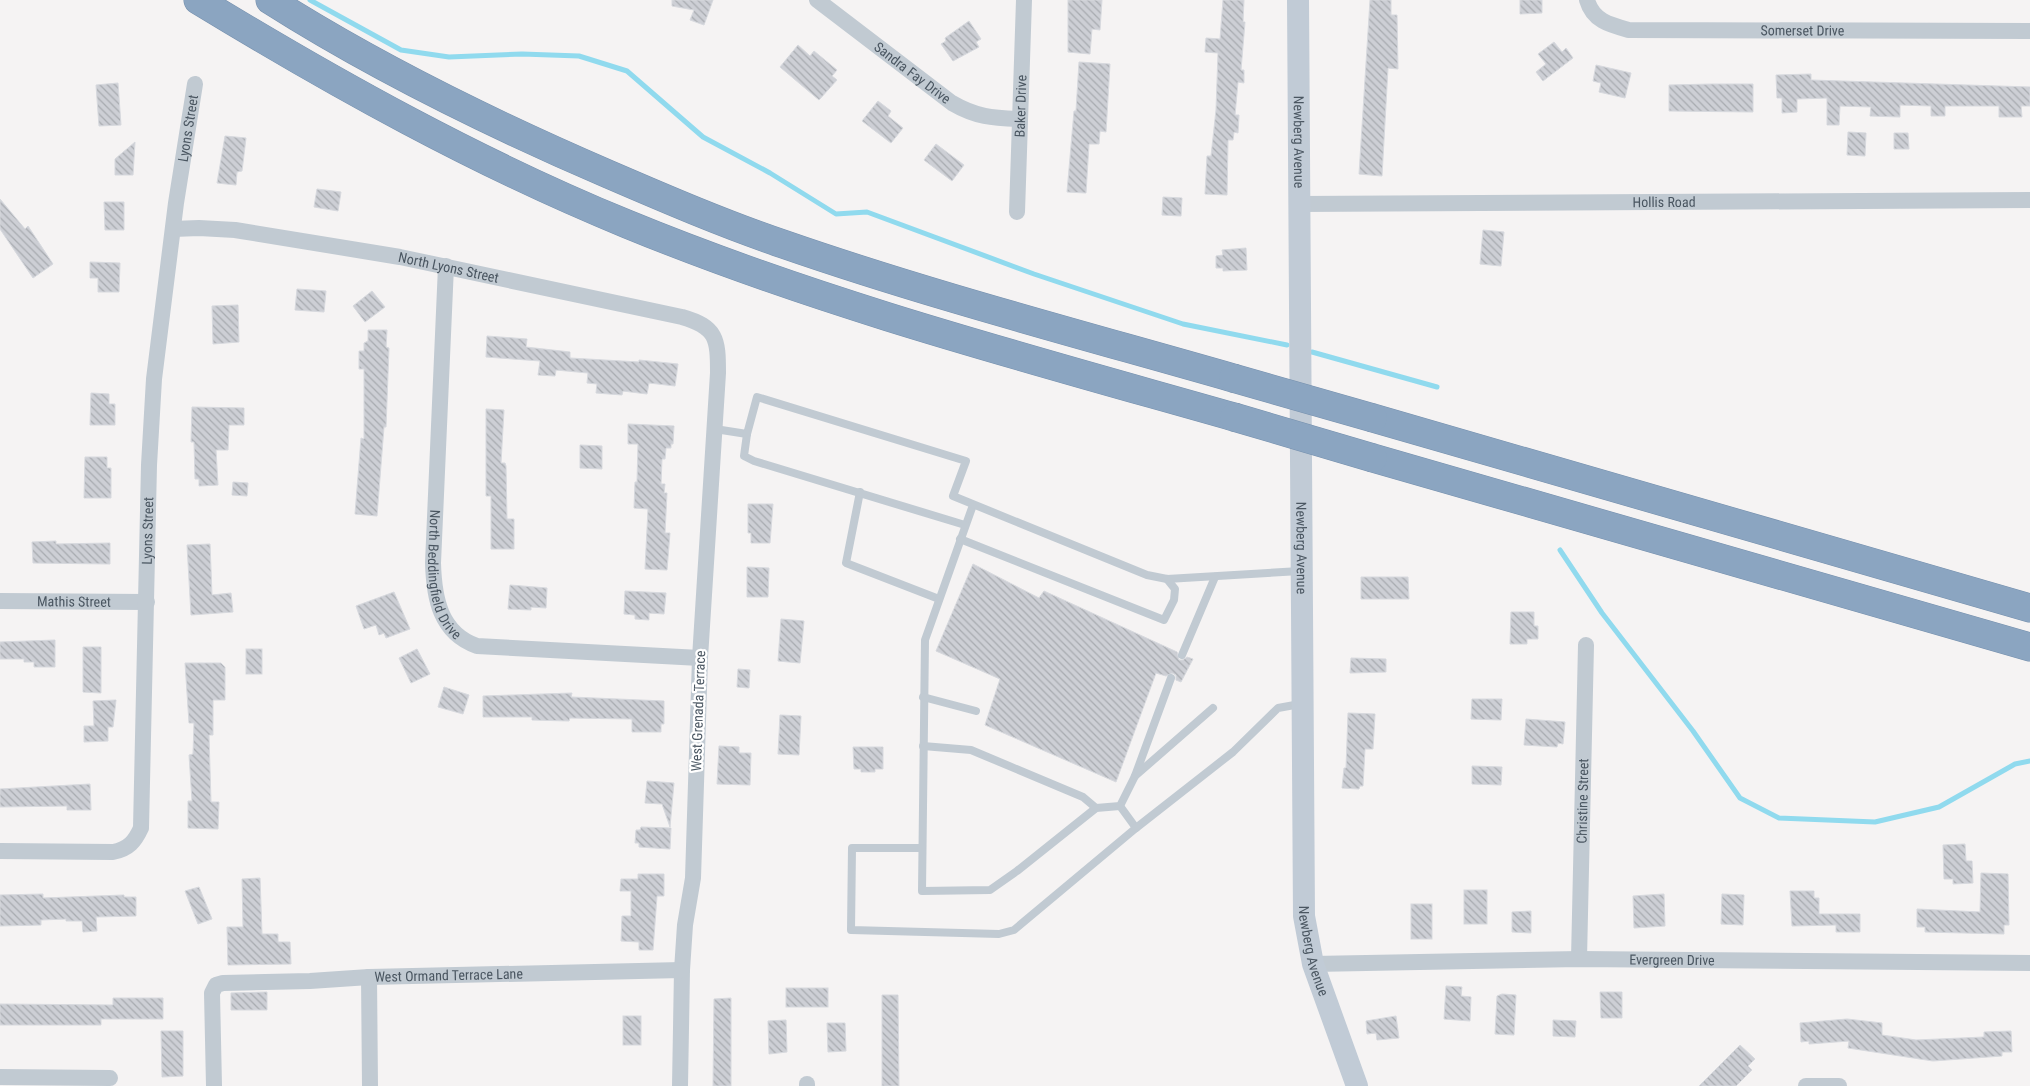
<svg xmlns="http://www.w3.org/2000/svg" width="2030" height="1086" font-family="'Roboto Condensed',sans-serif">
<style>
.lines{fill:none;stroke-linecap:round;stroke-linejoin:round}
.stream{stroke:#90daee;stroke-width:5}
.building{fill:url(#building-back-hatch);stroke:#d7d9de}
.highway-casing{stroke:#7690ad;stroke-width:29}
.lane{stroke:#c1cad2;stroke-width:8}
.street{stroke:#c1cad2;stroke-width:16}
.secondary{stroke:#c1cbd6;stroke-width:22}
.highway{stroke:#8ba5c1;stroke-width:28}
.highway-bridge-casing{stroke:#7690ad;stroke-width:29;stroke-linecap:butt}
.highway-bridge{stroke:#8ba5c1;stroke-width:28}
.labels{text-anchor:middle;stroke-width:4.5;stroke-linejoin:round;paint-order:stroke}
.street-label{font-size:14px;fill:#4a5661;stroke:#fff}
</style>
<defs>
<pattern id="building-back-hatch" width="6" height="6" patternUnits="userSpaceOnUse" patternTransform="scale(1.25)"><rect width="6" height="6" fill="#cdcfd5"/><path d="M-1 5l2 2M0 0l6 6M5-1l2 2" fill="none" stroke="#a8abb0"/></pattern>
</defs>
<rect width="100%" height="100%" fill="#f5f3f3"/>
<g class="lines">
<g class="stream">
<polyline points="310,0 401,50 449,57 522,54 579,56 627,71 703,137 770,173 836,214 867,212 1034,274 1183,324 1287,345"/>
<polyline points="1312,352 1437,387"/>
<polyline points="1560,550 1602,613 1693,731 1740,798 1779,818 1875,822 1939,807 2015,764 2030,761"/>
</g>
</g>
<g class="building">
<polygon points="672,0 713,0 704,25 690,20 694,10 672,6"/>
<polygon points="1068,0 1102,0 1100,30 1092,29 1090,54 1068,52"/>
<polygon points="1223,0 1244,0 1243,22 1245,22 1241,70 1244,70 1244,83 1238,82 1235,115 1239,115 1238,133 1234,132 1233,140 1228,140 1227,195 1205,194 1207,156 1211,156 1216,110 1218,53 1205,52 1206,38 1220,39"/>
<polygon points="1370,0 1391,0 1391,15 1397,15 1398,69 1388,68 1382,176 1359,174"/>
<polygon points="1520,0 1542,0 1542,13 1520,14"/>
<polygon points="969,21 981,39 976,42 979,47 953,61 941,44 946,41 945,38"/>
<polygon points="1554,42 1562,52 1566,48 1573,58 1543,81 1536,72 1546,64 1538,54"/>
<polygon points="798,45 810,56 814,51 837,70 832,76 837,80 819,100 780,67"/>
<polygon points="1079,62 1110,64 1106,132 1100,131 1099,144 1089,144 1086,193 1067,192 1074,111 1076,111"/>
<polygon points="1596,65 1631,73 1625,98 1599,92 1601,83 1593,81"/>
<polygon points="1811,74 1811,80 2030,87 2030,106 2021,106 2022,117 1999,117 1999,106 1945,106 1945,116 1931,116 1931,106 1900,105 1900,117 1870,116 1871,107 1840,106 1839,125 1827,125 1827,98 1797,99 1797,112 1782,113 1782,98 1777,98 1776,75"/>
<polygon points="118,83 121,125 99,126 96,85"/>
<polygon points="1713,84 1753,84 1753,112 1669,111 1669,85"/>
<polygon points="878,101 891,111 888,116 903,128 891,143 862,121"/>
<polygon points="1848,132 1866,133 1865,156 1847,155"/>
<polygon points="1894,133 1908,133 1909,149 1894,149"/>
<polygon points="225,136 246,138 242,171 237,172 236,185 217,183"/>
<polygon points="135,142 133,175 115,175 115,159"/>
<polygon points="936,144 964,165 952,181 924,160"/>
<polygon points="317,189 341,192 338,211 314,207"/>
<polygon points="1163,197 1182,198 1181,216 1162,215"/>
<polygon points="0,199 25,229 28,226 53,264 33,278 0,229"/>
<polygon points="104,202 124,202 124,230 105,230"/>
<polygon points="1483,230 1504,232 1501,266 1480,264"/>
<polygon points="1246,248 1247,270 1223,271 1223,268 1216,268 1216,256 1223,255 1222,250"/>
<polygon points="90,262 120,263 119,292 98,292 98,278 90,278"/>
<polygon points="297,289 326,291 324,312 295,310"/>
<polygon points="372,291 385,307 365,322 353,306"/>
<polygon points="238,305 239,342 213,344 212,306"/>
<polygon points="368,330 387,330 386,347 389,348 386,427 384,427 377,516 355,514 361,438 364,439 364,369 359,369 359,351 364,351 364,343 368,341"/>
<polygon points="487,336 527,339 526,347 570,352 570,358 639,362 639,360 678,364 675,386 649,383 647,394 623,391 622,395 596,393 597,384 587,383 588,373 556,370 555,376 538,375 540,361 486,357"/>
<polygon points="91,393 109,394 109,404 115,404 115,425 90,425"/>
<polygon points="192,407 244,408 244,425 229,425 228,450 216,450 218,485 199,486 199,479 195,479 194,442 191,442"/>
<polygon points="486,409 504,410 501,463 505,463 506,466 507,519 514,519 514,549 491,549 491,496 486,496"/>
<polygon points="628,424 674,426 673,444 671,444 671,448 666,448 665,459 662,459 661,484 665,484 664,493 667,493 665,533 670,533 667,570 645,569 648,509 634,508 635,482 637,482 638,444 628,444"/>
<polygon points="580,445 602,446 602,469 580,468"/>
<polygon points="85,457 107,457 107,468 111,468 111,498 84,498"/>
<polygon points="233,482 248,483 247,496 232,495"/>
<polygon points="748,504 773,504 770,543 751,543 751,533 748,533"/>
<polygon points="56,541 56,544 110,543 110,564 33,563 32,542"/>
<polygon points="210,544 212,595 231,593 233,612 191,615 187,545"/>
<polygon points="973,564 1039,598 1044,591 1177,652 1179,660 1183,660 1187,657 1193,659 1181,682 1176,680 1176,675 1172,673 1166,676 1156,673 1116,782 985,725 1000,679 936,651"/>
<polygon points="747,567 769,568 768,597 747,597"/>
<polygon points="1361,577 1408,577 1409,599 1361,599"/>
<polygon points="510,585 547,588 546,608 531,607 531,610 508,609"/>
<polygon points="625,591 666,593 664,614 649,613 649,620 635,619 635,615 624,614"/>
<polygon points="394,592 410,629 386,638 384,633 379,635 376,625 364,629 356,606"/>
<polygon points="1511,612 1534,612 1534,626 1538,626 1538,639 1527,639 1527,644 1510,644"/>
<polygon points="781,619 804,621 800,663 778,661"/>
<polygon points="55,640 55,667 34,667 34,662 24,662 24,659 0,659 0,642"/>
<polygon points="83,647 101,647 101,693 83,692"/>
<rect x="246" y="649" width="16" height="25"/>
<polygon points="417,649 430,674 411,683 399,658"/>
<polygon points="1351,658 1386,659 1386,672 1350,673"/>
<polygon points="185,663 221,663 225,667 225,700 213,700 213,735 209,735 211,802 219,802 218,829 188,828 188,801 192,801 189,755 193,754 194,723 189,723"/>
<polygon points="738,669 750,670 749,688 737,687"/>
<polygon points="444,687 469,695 463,714 438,707"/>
<polygon points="572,693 571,697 664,701 664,724 661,724 661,732 632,732 632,719 570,718 569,721 532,720 532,717 483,717 483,696"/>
<polygon points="1472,699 1502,699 1501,720 1471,719"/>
<polygon points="116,700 113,727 108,727 108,741 84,742 84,726 94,726 93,701"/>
<polygon points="1348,713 1375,714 1373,749 1365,749 1363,786 1360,786 1359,789 1342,788 1344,768 1346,768"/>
<polygon points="780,715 801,716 799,755 778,754"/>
<polygon points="1526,719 1565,722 1563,744 1558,743 1557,747 1524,745"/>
<polygon points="719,746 739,747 739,753 751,753 750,785 717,784"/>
<polygon points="853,747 883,747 883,769 875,769 875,772 861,772 861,769 854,769"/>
<polygon points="1472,766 1502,767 1501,785 1472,784"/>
<polygon points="647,781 674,783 670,827 662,804 645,803"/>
<polygon points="90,784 91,810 67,810 67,806 0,807 0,789"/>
<polygon points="641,827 671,828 670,849 639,847 639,843 635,843 636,830 640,830"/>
<polygon points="1965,844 1966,861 1972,861 1973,883 1953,884 1953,879 1944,879 1943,845"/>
<polygon points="1981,873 2008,874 2009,925 2004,925 2004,934 1925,932 1925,927 1917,927 1917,909 1980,912"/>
<polygon points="638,874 664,874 664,896 657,896 653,950 639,950 639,942 621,941 622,916 631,916 631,891 620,891 621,879 638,879"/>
<polygon points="260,878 262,934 278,934 278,942 290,942 291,964 228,965 227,927 243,927 242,879"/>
<polygon points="199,887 212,919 198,924 185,891"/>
<rect x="1464" y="890" width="23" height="34"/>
<polygon points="1790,891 1814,891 1814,898 1819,898 1819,914 1860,914 1860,932 1836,932 1836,925 1792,926"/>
<polygon points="43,894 43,898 124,895 124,897 136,897 136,916 96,917 97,931 83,932 82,921 66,921 66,919 41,920 41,925 0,926 0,895"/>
<polygon points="1664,894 1665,926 1634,928 1633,896"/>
<polygon points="1722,894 1744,895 1743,925 1721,924"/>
<rect x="1411" y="904" width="21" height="35"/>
<polygon points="1531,911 1531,933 1512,932 1512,912"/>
<polygon points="1446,986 1462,987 1461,996 1471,997 1470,1021 1444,1019"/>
<rect x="786" y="988" width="42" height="19"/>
<polygon points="267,992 267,1010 231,1010 231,993"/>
<polygon points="1600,992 1622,992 1622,1018 1601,1018"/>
<polygon points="1502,994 1516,995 1514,1035 1495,1034 1497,996"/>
<polygon points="882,995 898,995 899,1086 882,1086"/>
<polygon points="113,998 163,998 163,1019 101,1019 101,1025 0,1025 0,1004 113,1005"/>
<polygon points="731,998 731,1086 713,1086 714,999"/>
<rect x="623" y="1016" width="18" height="29"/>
<polygon points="1396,1016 1399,1038 1377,1040 1376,1033 1367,1034 1366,1021"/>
<polygon points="1847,1019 1882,1023 1882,1035 1916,1040 1984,1037 1984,1032 2011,1031 2012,1052 2002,1052 2002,1056 1933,1061 1848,1048 1849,1041 1809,1044 1809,1041 1801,1042 1800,1023"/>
<polygon points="786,1020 787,1052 769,1054 768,1021"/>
<polygon points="1553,1020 1576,1021 1575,1037 1553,1036"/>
<polygon points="827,1023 845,1023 846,1051 828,1052"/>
<polygon points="161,1031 183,1031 183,1076 162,1077"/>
<polygon points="1740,1045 1755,1059 1748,1066 1752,1070 1736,1086 1699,1086"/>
</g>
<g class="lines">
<g class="highway-casing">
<g id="highway">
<path d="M198,0C336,84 478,163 627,224C824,305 1030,359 1234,417"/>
<path d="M270,0C377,68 492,124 608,174C666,199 724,224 783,244C930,295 1083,335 1233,378"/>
<polyline points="1373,418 2030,608"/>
<polyline points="1373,458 2030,647"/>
</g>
</g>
<g class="lane">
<polyline points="715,429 747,434"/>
<polyline points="860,492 846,563 939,599"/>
<polyline points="973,505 925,640 922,891 990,890 1017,871 1096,808 1120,806 1135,776 1171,678"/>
<polyline points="965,525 754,461 744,456 747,434 757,397 966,461 953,496 1147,575 1167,579 1300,571"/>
<polyline points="960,539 1164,620 1174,600 1175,589 1167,579"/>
<polyline points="1182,655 1215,577"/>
<polyline points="923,697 976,711"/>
<polyline points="923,746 971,750 1083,797 1096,808"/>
<polyline points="1135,776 1213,708"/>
<polyline points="1120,806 1136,828"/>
<polyline points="922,848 852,848 851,930 999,934 1014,930 1136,828 1233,752 1278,708 1300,704"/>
</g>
<g class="street">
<path id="s1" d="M817,0L952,103C976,117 992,118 1020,119"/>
<path id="s2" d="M1587,0C1593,21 1610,25 1629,30L2030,31"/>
<path id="s3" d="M1299,204L2030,200"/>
<path id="s4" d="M1017,212L1024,0"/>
<path id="s5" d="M173,229L199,228L235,230L400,257L682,317C717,327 718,339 718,373L700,658L693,878L685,925L682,970L680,1086"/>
<path id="s6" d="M446,266L433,563C434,598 440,633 477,646L700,658"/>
<path id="s7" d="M0,601L147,602"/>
<path id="s8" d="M0,851L113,852C129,849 135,841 141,828L149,465L154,379L176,203L195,84"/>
<path id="s9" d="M1579,959L1586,645"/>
<path id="s10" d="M1313,964L1579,959L2030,963"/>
<polyline points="369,977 370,1086"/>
<polyline points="0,1077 110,1078"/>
<polyline points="807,1084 807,1086"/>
<path id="s11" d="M214,1086L212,993L216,985L223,983L310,981L369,977L682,970"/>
<polyline points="1806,1086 1839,1086"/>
</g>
<path class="secondary" id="s12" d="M1298,0L1304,916L1313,964L1357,1086"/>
<use href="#highway" class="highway"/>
<g class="highway-bridge-casing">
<g id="highway-bridge">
<polyline points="1233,378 1373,418"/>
<polyline points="1234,417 1373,458"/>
</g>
</g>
<use href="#highway-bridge" class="highway-bridge"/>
</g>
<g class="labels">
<g class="street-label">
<text dy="5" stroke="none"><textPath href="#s2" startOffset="228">Somerset Drive</textPath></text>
<text dy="5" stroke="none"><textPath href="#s1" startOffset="120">Sandra Fay Drive</textPath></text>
<text dy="5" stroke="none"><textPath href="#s4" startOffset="106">Baker Drive</textPath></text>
<text dy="5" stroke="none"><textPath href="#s8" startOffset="854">Lyons Street</textPath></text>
<text dy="5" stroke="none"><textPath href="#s12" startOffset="142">Newberg Avenue</textPath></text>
<text dy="5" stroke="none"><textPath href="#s3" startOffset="365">Hollis Road</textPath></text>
<text dy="5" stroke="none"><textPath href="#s5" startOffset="279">North Lyons Street</textPath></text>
<text dy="5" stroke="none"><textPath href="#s8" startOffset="449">Lyons Street</textPath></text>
<text dy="5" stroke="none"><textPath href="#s12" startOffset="548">Newberg Avenue</textPath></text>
<text dy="5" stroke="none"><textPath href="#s6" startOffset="311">North Beddingfield Drive</textPath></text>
<text dy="5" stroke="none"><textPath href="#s7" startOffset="74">Mathis Street</textPath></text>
<text transform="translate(698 711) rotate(-88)" y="5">West Grenada Terrace</text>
<text dy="5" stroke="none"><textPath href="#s9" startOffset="158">Christine Street</textPath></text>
<text dy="5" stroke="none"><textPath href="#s12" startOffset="952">Newberg Avenue</textPath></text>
<text dy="5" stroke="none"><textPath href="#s10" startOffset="359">Evergreen Drive</textPath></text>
<text dy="5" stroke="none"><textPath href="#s11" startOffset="335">West Ormand Terrace Lane</textPath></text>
</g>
</g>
</svg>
